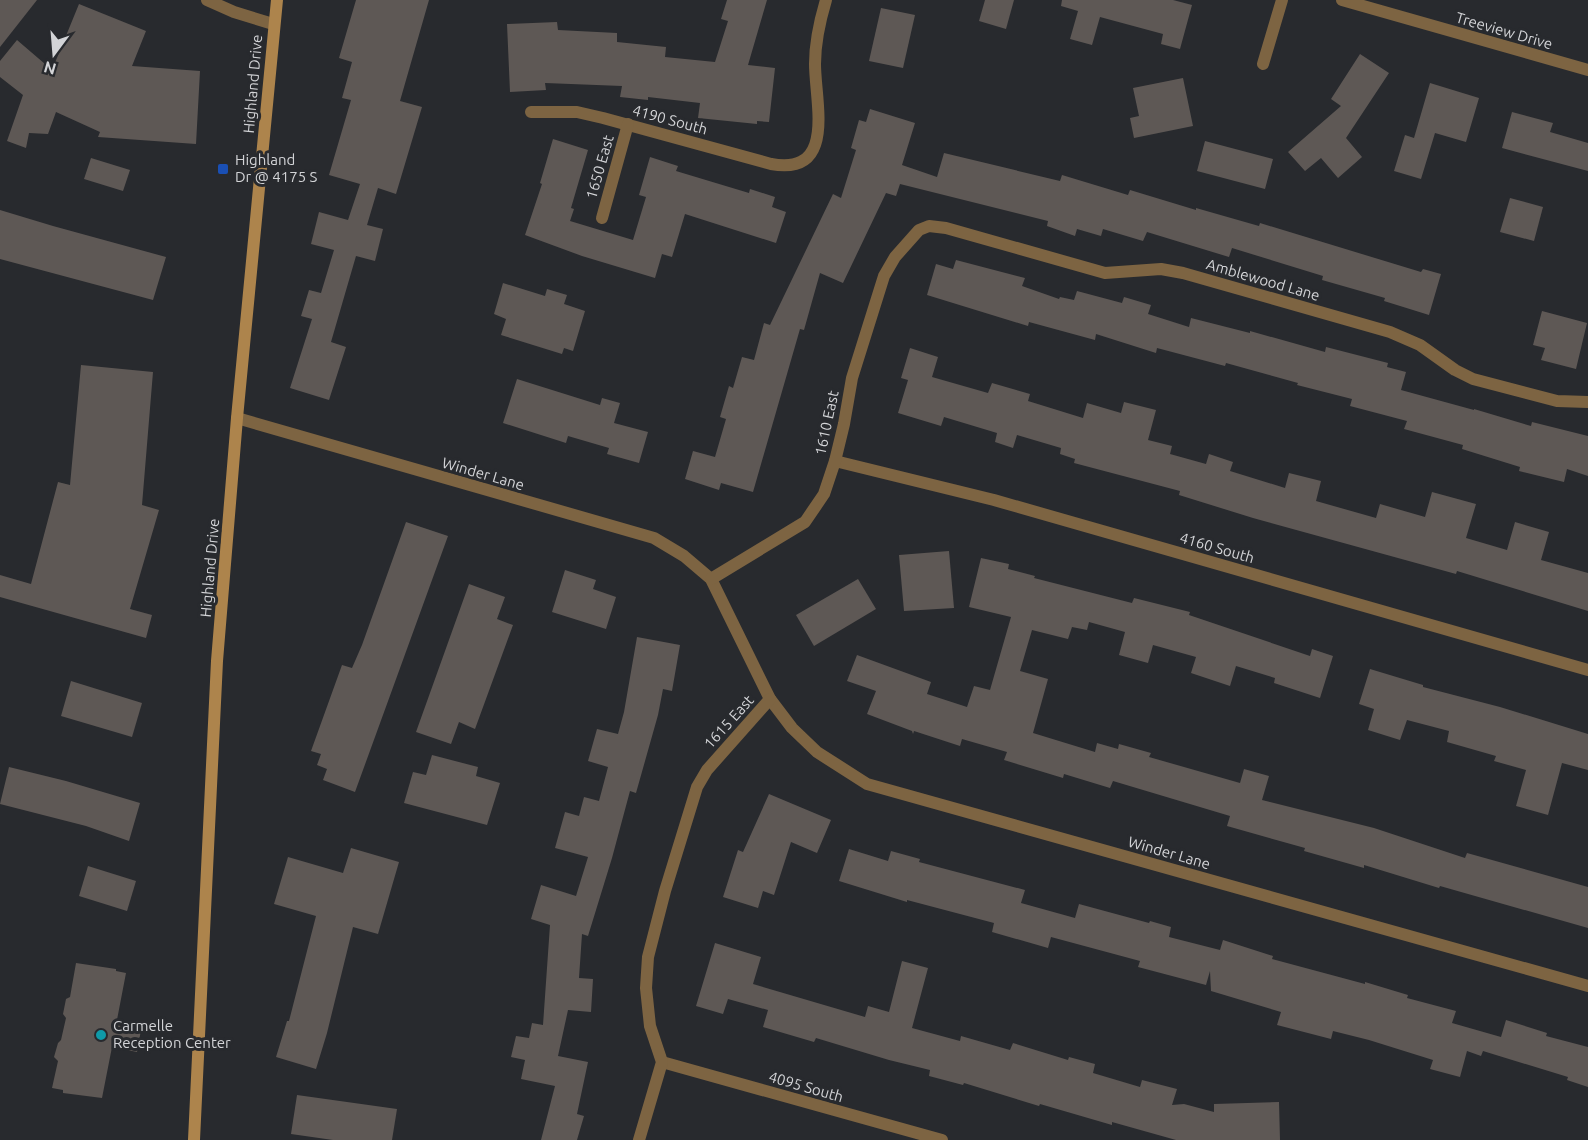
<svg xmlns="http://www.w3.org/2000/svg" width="1588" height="1140" font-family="Ubuntu,sans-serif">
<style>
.building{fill:#5e5855}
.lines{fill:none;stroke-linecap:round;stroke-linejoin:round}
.minor{stroke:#7d6442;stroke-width:12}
.tertiary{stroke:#7d6442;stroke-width:12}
.secondary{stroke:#ad844c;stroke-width:12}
.transit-dot{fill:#1a4fb4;stroke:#282a2e;stroke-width:2}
.culture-dot{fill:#0f9aa8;stroke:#282a2e;stroke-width:2}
.labels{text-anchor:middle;stroke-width:6;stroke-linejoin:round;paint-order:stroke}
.street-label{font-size:15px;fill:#d3d4d7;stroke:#282a2e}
.poi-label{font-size:15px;fill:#d3d4d7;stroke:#282a2e;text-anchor:start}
</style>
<rect width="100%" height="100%" fill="#282a2e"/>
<g class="building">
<polygon points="0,0 37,0 0,47"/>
<polygon points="356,0 429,0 400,101 422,107 396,194 378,188 367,225 383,229 375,261 356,256 331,342 346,347 329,400 290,388 312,319 301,316 309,290 321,293 334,250 311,244 319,212 348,220 360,184 329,175 351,100 342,98 352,62 339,58"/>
<polygon points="727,0 767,0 748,65 775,68 769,122 757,121 757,124 698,118 700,103 648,97 648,100 620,97 622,86 545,83 546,90 510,92 507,24 557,22 558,30 617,33 617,42 666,47 665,57 715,62 728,21 721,19"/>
<polygon points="985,0 1014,0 1006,29 979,21"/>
<polygon points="1062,0 1173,0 1192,5 1180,49 1161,44 1163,34 1100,17 1092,45 1070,39 1078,11 1061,6"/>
<polygon points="79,4 146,31 132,66 200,71 196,144 98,137 100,132 56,112 48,134 29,133 26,148 7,141 23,95 0,77 0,61 17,40 52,70"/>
<polygon points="881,8 915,15 903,68 869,61"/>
<polygon points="1360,54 1389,73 1346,138 1362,157 1338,178 1321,158 1305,171 1288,152 1341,106 1331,99"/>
<polygon points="1183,78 1193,126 1134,138 1130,118 1139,116 1133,88"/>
<polygon points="1430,83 1479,98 1466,142 1435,133 1421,179 1394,171 1405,135 1414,138"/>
<polygon points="870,109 915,123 902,165 937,177 944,153 1060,181 1062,175 1128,195 1130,190 1196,210 1196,208 1259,226 1260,223 1421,272 1423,269 1441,274 1429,315 1384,301 1385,298 1322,280 1323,276 1232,248 1229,257 1147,232 1143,241 1103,229 1101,236 1077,229 1075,236 1047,226 1048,221 900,184 896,196 886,193 843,283 820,273 804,330 800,329 753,492 721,483 719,490 685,479 693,451 715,457 726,419 720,417 729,386 733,388 742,357 754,360 764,323 770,325 833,194 841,198 856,150 851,148 859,120 866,122"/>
<polygon points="1512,112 1553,123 1550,132 1588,143 1588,171 1502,148"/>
<polygon points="553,139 588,150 571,208 574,209 570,221 633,240 646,197 639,195 650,157 678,166 676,171 749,193 750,189 775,197 772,207 786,212 776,243 685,214 672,257 662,254 655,278 582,256 525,235 542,184 540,183"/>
<polygon points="1205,141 1273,159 1265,189 1197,171"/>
<polygon points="91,158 130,170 123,191 84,179"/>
<polygon points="1510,198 1543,207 1534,241 1500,232"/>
<polygon points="0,210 53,226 166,257 153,300 0,259"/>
<polygon points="956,260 1025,278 1022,286 1059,299 1060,297 1074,300 1077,291 1122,303 1124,297 1151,305 1148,314 1189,327 1191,318 1250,333 1250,331 1325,352 1326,347 1388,363 1387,367 1406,372 1401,390 1474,410 1474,409 1531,426 1532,422 1588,436 1588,476 1567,469 1564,482 1519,471 1520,467 1462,449 1463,445 1404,429 1407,421 1350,406 1352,399 1297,385 1298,383 1226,363 1225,366 1157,348 1156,353 1096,334 1095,340 1029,322 1028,326 927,295 936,264 953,269"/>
<polygon points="503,283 545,296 547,289 567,295 564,304 585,311 573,351 564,348 562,354 501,335 506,319 494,314"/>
<polygon points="1542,311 1587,323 1576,369 1541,360 1545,348 1533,345"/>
<polygon points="910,348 938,357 932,377 988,393 992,383 1030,394 1028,401 1083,418 1087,403 1121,413 1124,402 1156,410 1148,440 1172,446 1170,454 1206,464 1209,454 1233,462 1230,471 1285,488 1289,473 1321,481 1316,501 1376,518 1380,504 1425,517 1432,492 1476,504 1466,538 1507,550 1515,522 1549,532 1541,560 1588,573 1588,611 1457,571 1456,574 1253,518 1179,495 1180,491 1074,463 1075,459 1060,454 1061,448 1017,435 1013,448 995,442 997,433 944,417 941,426 898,413 908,380 901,378"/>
<polygon points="81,365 153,372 142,505 159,510 130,609 152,615 146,638 0,597 0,575 31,584 58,482 70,485"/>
<polygon points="517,379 600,405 602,398 620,403 614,423 648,432 639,463 607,454 609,448 568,436 566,443 503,423"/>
<polygon points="406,522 448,536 355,792 323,780 327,769 317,765 321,754 311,751 342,665 352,668 362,645"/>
<polygon points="949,551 954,608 904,611 899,555"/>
<polygon points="981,558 1009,564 1008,569 1035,576 1034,578 1132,603 1134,598 1190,612 1189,615 1310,656 1312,649 1333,656 1320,698 1274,683 1275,678 1236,666 1230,686 1191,673 1196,657 1153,645 1148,663 1119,655 1125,632 1089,622 1087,630 1072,627 1068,639 1032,630 1020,671 1048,679 1033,733 1095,752 1097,743 1118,749 1119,744 1151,753 1149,757 1240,783 1244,769 1269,776 1262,800 1374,828 1465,858 1467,853 1588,887 1588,928 1440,886 1439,888 1364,865 1364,868 1304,851 1305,848 1227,826 1230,816 1113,781 1110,788 1064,774 1063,778 1004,760 1007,752 962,739 960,746 914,731 913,734 912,731 867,714 876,691 847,681 857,655 931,682 927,694 967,707 974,686 990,690 1011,617 969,607"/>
<polygon points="565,570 596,580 593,589 616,597 606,629 552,612"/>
<polygon points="858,579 876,609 814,646 796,615"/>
<polygon points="469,584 505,597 497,619 513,625 475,729 459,722 451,744 416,732"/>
<polygon points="637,637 680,645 672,691 663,689 658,715 636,793 630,791 612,858 588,936 582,934 579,978 593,979 591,1012 568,1010 558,1056 588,1062 577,1114 584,1116 577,1140 541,1140 555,1086 521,1079 525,1060 511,1057 516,1036 529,1038 532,1023 543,1025 550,925 531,919 541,885 576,896 588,857 555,848 565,812 579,816 584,797 599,801 608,767 588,761 597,729 618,734 624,712"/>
<polygon points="1370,669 1423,685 1423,687 1500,707 1588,734 1588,770 1562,763 1548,815 1516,806 1526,770 1494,761 1496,756 1447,742 1449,731 1407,720 1400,740 1368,730 1374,709 1359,704"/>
<polygon points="71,681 142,703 132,737 61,716"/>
<polygon points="432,755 478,767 476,776 500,783 487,825 404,803 413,772 426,775"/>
<polygon points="9,767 66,781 140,803 129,841 86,826 0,804"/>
<polygon points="769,794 831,820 817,853 791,842 774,895 763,891 758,908 723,897 738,850 743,852"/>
<polygon points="351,848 399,862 378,934 353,927 327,1033 316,1069 276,1057 287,1021 289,1021 316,916 274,904 288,857 343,873"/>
<polygon points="849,849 888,861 891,851 920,859 919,862 1025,890 1021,903 1075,918 1079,904 1149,923 1150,921 1171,927 1169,937 1220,950 1223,940 1273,956 1272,959 1365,984 1365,982 1408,995 1407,998 1456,1011 1452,1023 1501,1037 1506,1020 1547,1033 1546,1036 1588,1047 1588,1087 1567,1080 1568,1077 1483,1051 1481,1056 1467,1051 1460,1077 1430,1069 1433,1060 1369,1040 1333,1031 1331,1039 1277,1025 1281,1012 1211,991 1210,971 1206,985 1138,967 1140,961 1051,937 1048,948 992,932 994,923 907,900 907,902 839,881"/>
<polygon points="88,866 136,881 127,911 79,896"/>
<polygon points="715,943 761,957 753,984 865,1017 868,1006 889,1012 902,961 928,968 912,1028 960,1041 961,1036 1010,1050 1013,1043 1068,1060 1069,1057 1095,1064 1093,1073 1140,1087 1142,1080 1177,1089 1172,1105 1184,1104 1214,1112 1214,1104 1279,1102 1280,1140 1176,1140 1112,1122 1112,1125 1040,1104 1039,1106 964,1083 963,1085 929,1076 930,1070 889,1060 816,1038 814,1042 763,1027 768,1010 728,999 723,1014 696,1006"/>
<polygon points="76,963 116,969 116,971 126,973 116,1025 141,1030 137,1052 112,1047 102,1098 63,1093 63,1090 52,1088 58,1061 54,1057 58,1043 61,1040 66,1018 63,1014 66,999 70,997"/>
<polygon points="297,1095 397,1109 392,1140 333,1140 291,1134"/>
</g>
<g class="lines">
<g class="minor">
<polyline points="1342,0 1588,70"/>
<polyline points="1263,64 1282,0"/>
<path d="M531,112H577L603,118L771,164C837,176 815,102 815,64C815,42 820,20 826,0"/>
<polyline points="602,218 628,124"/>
<polyline points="237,418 654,538 684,556 711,579 770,699 792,728 817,752 867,784 1588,986"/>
<polyline points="835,461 994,500 1588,670"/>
<polyline points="711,579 805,522 824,494 835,461 844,424 852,378 884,276 895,257 919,230 929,226 946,228 1105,273 1161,269 1183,273 1390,332 1420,345 1455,370 1473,379 1557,401 1588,402"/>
<polyline points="662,1062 942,1140"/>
<polyline points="639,1140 662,1062 650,1026 646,988 648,957 665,891 697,787 707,770 770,699"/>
</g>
<polyline class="tertiary" points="207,0 234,12 273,24"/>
<polyline class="secondary" points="194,1140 217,661 237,418 277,0"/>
</g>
<rect class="transit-dot" x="217" y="163" width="12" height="12" rx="3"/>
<circle class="culture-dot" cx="101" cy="1035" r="6"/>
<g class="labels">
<g class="street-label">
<text transform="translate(1504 31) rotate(16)" y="5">Treeview Drive</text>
<text transform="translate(253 84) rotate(-85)" y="5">Highland Drive</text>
<text transform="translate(670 120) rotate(15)" y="5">4190 South</text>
<text transform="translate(600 167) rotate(-74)" y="5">1650 East</text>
<text transform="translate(1263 280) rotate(16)" y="5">Amblewood Lane</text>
<text transform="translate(827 423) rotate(-78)" y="5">1610 East</text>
<text transform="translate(483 474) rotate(16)" y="5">Winder Lane</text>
<text transform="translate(1217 548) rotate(16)" y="5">4160 South</text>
<text transform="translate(210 568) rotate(-85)" y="5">Highland Drive</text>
<text transform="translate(729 722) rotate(-48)" y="5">1615 East</text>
<text transform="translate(1169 853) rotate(16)" y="5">Winder Lane</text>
<text transform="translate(806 1087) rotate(16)" y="5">4095 South</text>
</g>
<g class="poi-label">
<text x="235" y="165">Highland<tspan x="235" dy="17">Dr @ 4175 S</tspan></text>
<text x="113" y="1031">Carmelle<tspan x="113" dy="17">Reception Center</tspan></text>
</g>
</g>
<g transform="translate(54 54) rotate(196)" stroke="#282a2e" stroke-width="4.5" paint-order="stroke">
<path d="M0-4.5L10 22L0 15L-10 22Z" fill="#d3d4d7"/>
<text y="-9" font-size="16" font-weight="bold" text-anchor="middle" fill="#d3d4d7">N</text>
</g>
</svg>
